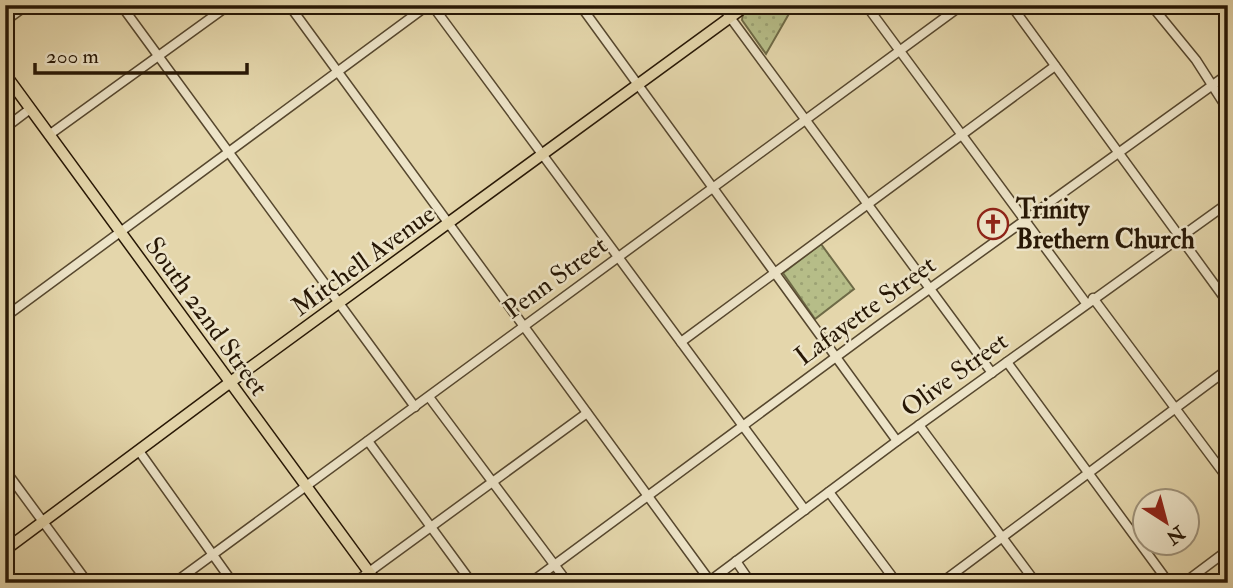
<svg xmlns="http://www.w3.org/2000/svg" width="1233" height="588" font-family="'IM FELL Double Pica',serif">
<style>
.grass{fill:url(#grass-dots);stroke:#6e6a46;stroke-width:2}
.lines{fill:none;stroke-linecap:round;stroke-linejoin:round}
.minor-casing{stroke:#56472e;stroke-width:11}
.major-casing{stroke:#271705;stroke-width:13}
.minor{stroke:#ede4c8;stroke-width:8}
.major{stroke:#e4d6ab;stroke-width:10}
.labels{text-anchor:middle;stroke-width:5;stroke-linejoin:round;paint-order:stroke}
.poi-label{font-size:26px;font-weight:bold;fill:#271705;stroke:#ede4c8;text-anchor:start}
.street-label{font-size:26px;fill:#271705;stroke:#ede4c8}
</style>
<defs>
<pattern id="grass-dots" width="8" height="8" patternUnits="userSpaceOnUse" patternTransform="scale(1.75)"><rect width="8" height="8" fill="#b6bd88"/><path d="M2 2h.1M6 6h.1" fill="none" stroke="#9ca274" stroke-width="1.8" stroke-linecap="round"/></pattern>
</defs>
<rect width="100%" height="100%" fill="#e4d6ab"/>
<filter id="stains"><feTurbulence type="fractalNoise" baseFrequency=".00286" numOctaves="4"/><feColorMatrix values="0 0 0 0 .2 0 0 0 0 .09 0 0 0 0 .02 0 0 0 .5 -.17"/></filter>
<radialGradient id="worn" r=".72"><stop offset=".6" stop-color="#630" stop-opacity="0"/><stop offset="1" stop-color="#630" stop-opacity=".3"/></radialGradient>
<g class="grass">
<polygon points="756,5 794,5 766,54 742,20 743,14"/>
<polygon points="821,244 854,289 815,319 783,273"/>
</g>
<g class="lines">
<g class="minor-casing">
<g id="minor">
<polyline points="121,5 415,407"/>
<polyline points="289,5 710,581"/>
<polyline points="432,5 805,510"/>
<polyline points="580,5 897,441"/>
<polyline points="721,5 992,373"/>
<polyline points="866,5 1086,303"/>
<polyline points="1011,5 1228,303"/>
<polyline points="1151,5 1196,60 1228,110"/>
<polyline points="5,21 27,5"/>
<polyline points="5,128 30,109"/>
<polyline points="49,135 229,5"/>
<polyline points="1093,298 1228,479"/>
<polyline points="5,317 428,5"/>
<polyline points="681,342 1055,66"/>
<polyline points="1007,362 1169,583"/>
<polyline points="429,397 568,583"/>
<polyline points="919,425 1036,583"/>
<polyline points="368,441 472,583"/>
<polyline points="139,451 233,583"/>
<polyline points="5,470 88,583"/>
<polyline points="829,492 897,583"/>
<polyline points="736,561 751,583"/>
<polyline points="174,583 962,5"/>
<polyline points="354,583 587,413"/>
<polyline points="530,583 882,323 1228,74"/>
<polyline points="707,583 897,441 1228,203"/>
<polyline points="941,583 1228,369"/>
<polyline points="1184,583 1228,550"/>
</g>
</g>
<g class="major-casing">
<g id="major">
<polyline points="5,74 377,583"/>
<polyline points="5,550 244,372 747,5"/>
</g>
</g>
<use href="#minor" class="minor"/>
<use href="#major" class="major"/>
</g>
<defs>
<g id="church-ring" transform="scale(1.575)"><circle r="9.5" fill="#ede4c8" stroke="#8f2418" stroke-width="1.5"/><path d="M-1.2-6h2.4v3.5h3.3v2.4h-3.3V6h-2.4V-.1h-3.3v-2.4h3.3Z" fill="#8f2418"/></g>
</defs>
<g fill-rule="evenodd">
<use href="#church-ring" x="993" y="224"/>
</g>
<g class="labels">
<g class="poi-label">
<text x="1016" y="218">Trinity<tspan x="1016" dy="30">Brethern Church</tspan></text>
</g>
<g class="street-label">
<text transform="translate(363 260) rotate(-36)" y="9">Mitchell Avenue</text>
<text transform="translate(555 277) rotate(-36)" y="9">Penn Street</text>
<text transform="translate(865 310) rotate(-36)" y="9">Lafayette Street</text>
<text transform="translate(207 316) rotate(54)" y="9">South 22nd Street</text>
<text transform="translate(954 374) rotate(-36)" y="9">Olive Street</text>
</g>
</g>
<rect width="1233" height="588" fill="none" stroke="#e4d6ab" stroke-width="28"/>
<rect x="7" y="7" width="1219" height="574" fill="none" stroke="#271705" stroke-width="3.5"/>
<rect x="14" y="14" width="1205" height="560" fill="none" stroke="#271705" stroke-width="2"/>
<g transform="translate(1166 522) rotate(144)"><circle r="33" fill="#ede4c8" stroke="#9e927a" stroke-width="2"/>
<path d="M0-5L12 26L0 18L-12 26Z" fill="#8f2418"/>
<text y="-10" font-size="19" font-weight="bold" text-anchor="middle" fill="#271705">N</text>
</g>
<path d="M35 63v10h212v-10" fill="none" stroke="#271705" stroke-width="3.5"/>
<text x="46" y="63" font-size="21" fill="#271705" stroke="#ede4c8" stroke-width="5" paint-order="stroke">200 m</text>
<rect width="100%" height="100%" filter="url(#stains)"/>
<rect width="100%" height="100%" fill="url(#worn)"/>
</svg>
